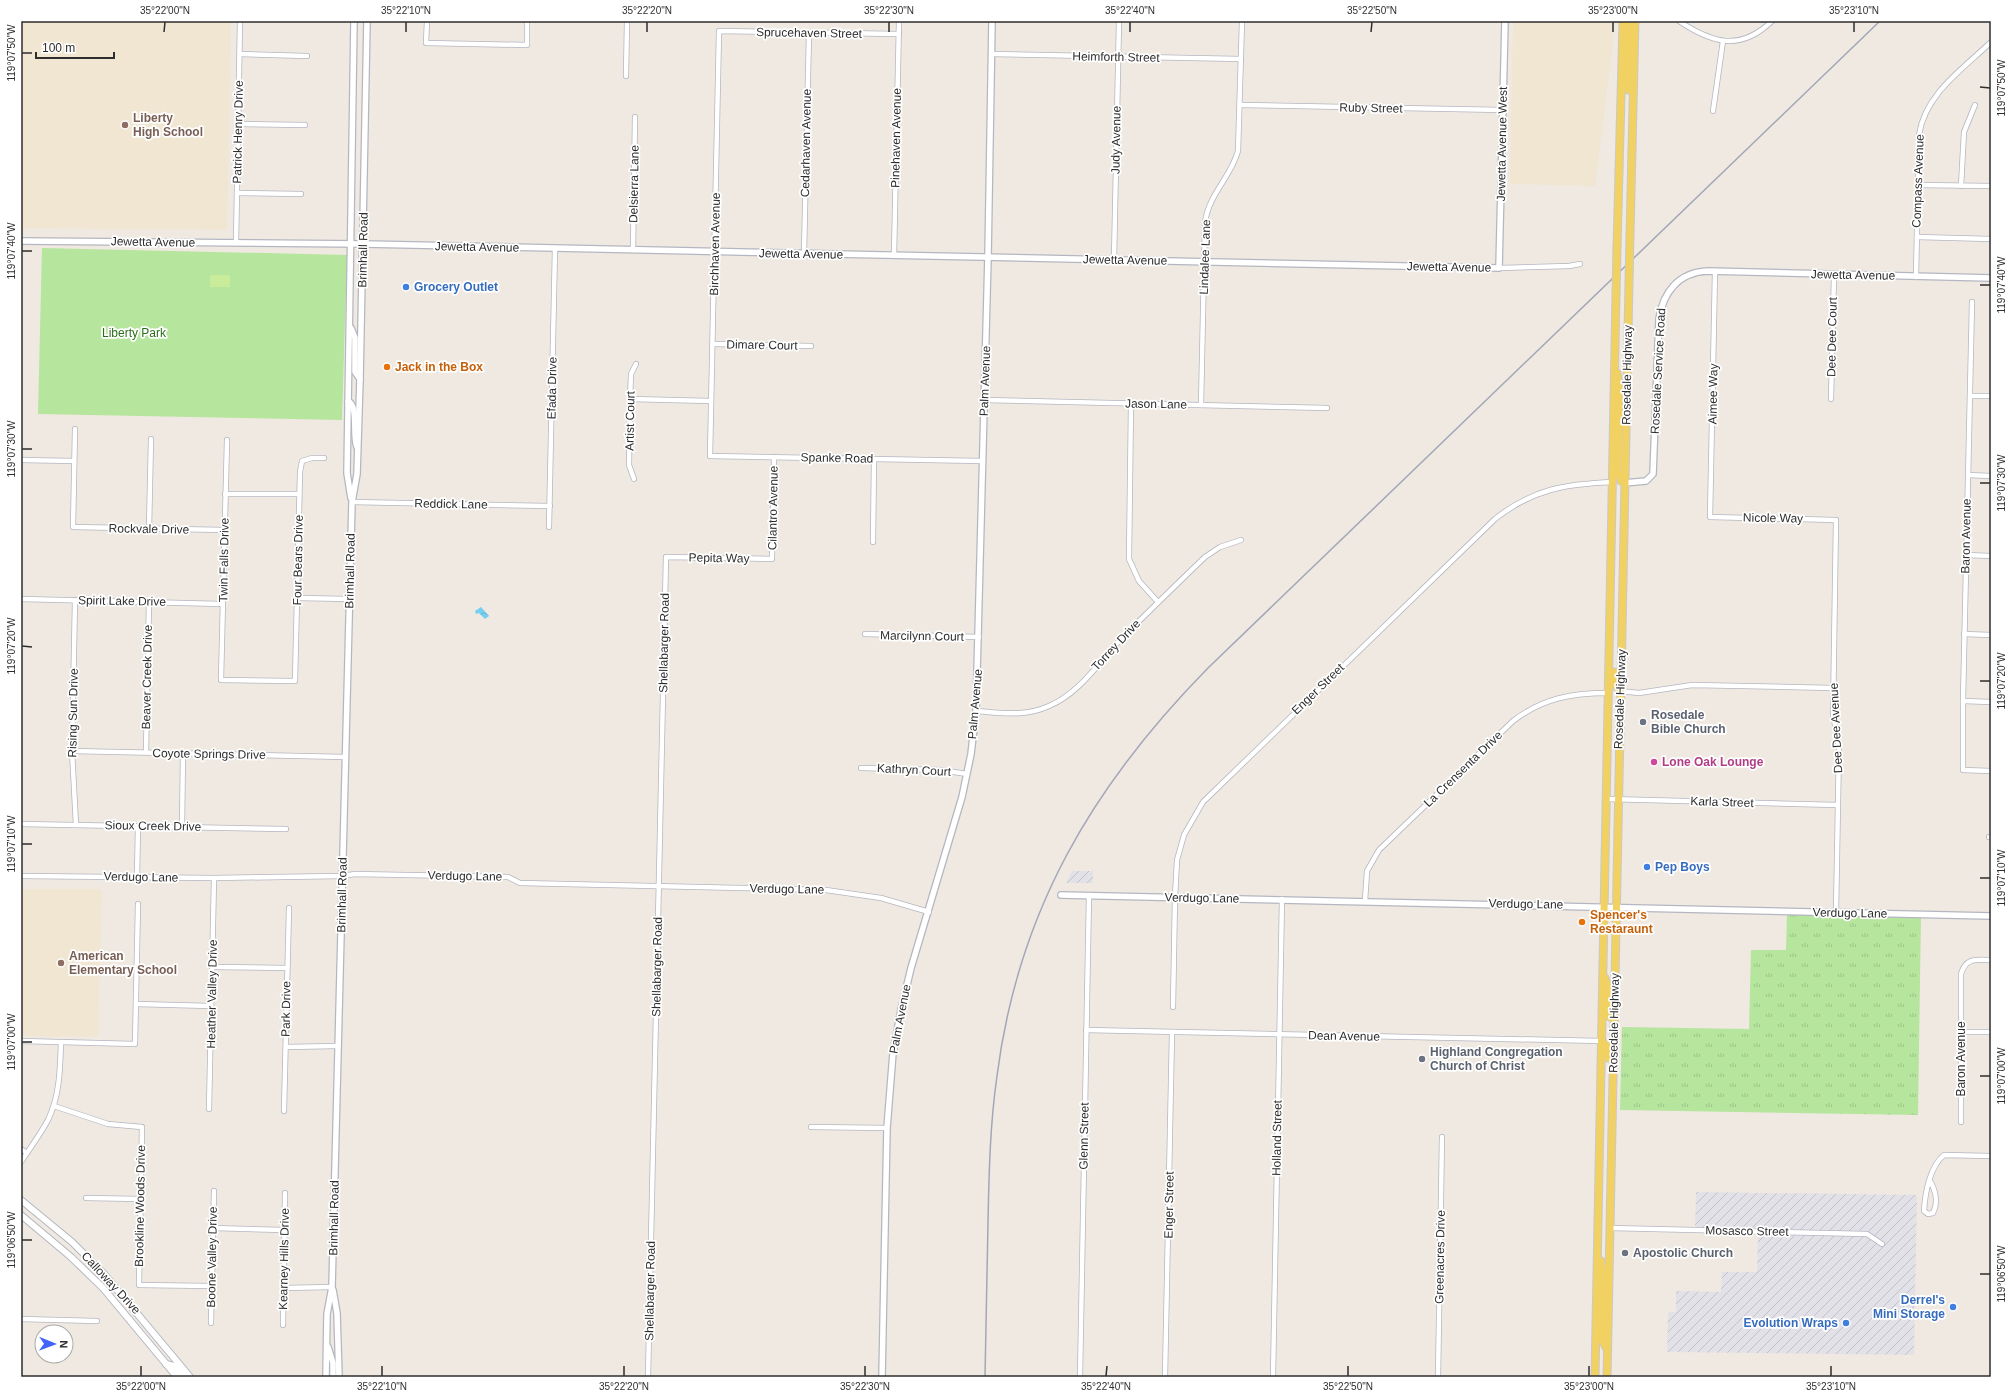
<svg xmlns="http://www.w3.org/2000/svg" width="2012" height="1398" font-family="Helvetica,sans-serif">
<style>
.industrial{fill:url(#industrial-furrows)}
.education{fill:#f0e6d1}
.grass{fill:url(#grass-tufts)}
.park{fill:#b6e59e}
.pitch{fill:#c9ec9a}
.water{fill:url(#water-waves)}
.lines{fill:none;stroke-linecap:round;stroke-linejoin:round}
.minor-casing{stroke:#b4b7c1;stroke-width:6}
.tertiary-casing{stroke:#b4b7c1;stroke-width:8}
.secondary-casing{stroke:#b4b7c1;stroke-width:8}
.primary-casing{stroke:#c9c9c9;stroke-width:9}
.minor{stroke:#fff;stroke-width:4.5}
.tertiary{stroke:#fff;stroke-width:5.5}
.secondary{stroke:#fff;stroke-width:6}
.primary{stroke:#f2d163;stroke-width:7}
.rail{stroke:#a3a6b8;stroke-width:1.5}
.primary-bridge-casing{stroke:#c9c9c9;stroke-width:9;stroke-linecap:butt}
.primary-bridge{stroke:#f2d163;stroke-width:7}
.ticks{fill:none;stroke:#2e2e2e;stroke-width:1.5}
.education-dot{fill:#8d6e63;stroke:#fff;stroke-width:1.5}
.shop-dot{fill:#3f7fe0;stroke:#fff;stroke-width:1.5}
.food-dot{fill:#e8710a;stroke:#fff;stroke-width:1.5}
.worship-dot{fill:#6b7280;stroke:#fff;stroke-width:1.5}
.hotel-dot{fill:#d1479c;stroke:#fff;stroke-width:1.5}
.labels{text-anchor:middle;stroke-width:3.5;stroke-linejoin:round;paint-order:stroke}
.street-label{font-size:12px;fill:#2e2e2e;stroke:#fff}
.education-label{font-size:12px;font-weight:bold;fill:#785e54;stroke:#fff;text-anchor:start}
.shop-label{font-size:12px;font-weight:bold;fill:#366cbe;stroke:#fff;text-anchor:start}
.park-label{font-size:12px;fill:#2c6e1b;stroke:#fff}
.food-label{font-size:12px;font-weight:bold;fill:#c56008;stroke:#fff;text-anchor:start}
.worship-label{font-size:12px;font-weight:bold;fill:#5b616d;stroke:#fff;text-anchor:start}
.hotel-label{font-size:12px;font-weight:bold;fill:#b23c85;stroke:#fff;text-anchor:start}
.neatline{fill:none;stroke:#2e2e2e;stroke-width:1.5}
.ticks-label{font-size:10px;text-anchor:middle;fill:#2e2e2e}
</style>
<defs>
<pattern id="industrial-furrows" width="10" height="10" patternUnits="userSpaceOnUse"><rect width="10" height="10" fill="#e3e1e8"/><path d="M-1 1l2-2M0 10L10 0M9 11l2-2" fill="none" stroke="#c3c1c7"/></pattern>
<pattern id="grass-tufts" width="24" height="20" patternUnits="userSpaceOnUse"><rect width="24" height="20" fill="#b6e59e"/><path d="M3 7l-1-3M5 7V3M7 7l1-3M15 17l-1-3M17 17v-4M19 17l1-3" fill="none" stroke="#9dc588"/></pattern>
<pattern id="water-waves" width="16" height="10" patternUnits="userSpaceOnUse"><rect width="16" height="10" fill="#75cff0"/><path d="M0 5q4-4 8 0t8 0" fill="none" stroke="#66b2ce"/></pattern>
</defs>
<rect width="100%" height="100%" fill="#efe9e1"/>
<g class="industrial">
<polygon points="1072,871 1093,871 1093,883 1066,883"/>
<polygon points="1696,1192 1917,1195 1914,1355 1667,1352 1668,1312 1676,1312 1676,1291 1721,1292 1722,1272 1757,1272 1758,1233 1695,1231"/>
</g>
<g class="education">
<polygon points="21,21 231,21 227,230 21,228"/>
<polygon points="1513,21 1614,21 1612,52 1595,186 1510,184"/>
<polygon points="21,889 102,889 98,1037 21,1036"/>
</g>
<polygon class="grass" points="1787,913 1921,915 1918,1115 1620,1110 1622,1027 1749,1029 1751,950 1786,950"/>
<polygon class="park" points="42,248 347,255 342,420 38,414"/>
<rect class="pitch" x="210" y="275" width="20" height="12"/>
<polygon class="water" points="481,607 489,616 485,619 479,613 476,614 475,611"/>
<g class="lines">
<g class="minor-casing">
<g id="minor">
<polyline points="427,21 426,43 527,45 527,21"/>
<path d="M1679,21C1712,43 1740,52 1772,21"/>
<polyline points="899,34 719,31 710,456 983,461"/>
<polyline points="240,54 307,56"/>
<polyline points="991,54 1241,59"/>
<polyline points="626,76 627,21"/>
<polyline points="1240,105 1503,110"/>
<polyline points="1713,111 1723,41"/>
<polyline points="238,124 305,125"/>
<polyline points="1918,185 1991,186"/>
<polyline points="1961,186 1964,132 1975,105"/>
<polyline points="237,193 301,194"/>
<polyline points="1917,237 1991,239"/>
<polyline points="236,243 240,21"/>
<polyline points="633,250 635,117"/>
<polyline points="804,254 809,33"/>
<polyline points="894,255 899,21"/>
<polyline points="1114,260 1119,21"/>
<polyline points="1499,268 1569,266 1580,264"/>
<polyline points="1715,271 1710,517 1836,520 1833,714 1839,747 1836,913"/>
<path d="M1916,277L1919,135C1925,94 1963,69 1991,42"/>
<polyline points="1972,302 1963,701 1963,770 1991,771"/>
<polyline points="713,344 811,346"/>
<polyline points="1970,396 1991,396"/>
<polyline points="630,399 711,401"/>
<polyline points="1831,399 1834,275"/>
<polyline points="984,400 1327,408"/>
<polyline points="1131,404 1129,559 1139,581 1158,602"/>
<path d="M1201,405L1205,222C1209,194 1231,177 1238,151L1242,21"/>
<polyline points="75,429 73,527 225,530"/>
<polyline points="227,440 221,680 295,681 300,472 302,461 312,458 324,458"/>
<polyline points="21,460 74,461"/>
<polyline points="1968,475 1991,476"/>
<polyline points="634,479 629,465 630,399 631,374 636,364"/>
<polyline points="225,494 299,494"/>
<polyline points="352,502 550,506"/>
<polyline points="549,527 555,248"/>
<polyline points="149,529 151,439"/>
<polyline points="873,542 874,459"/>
<polyline points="1966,555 1991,556"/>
<polyline points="297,598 350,599"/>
<polyline points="21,599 223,604"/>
<polyline points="75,600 72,751 76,825"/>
<polyline points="865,634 979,637"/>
<polyline points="1964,634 1991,635"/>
<polyline points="1620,691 1639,693 1692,685 1833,688"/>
<polyline points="1963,701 1991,702"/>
<path d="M976,711C1001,713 1025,717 1049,706C1080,693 1099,662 1122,638C1149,611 1177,584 1205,557L1220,547L1241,540"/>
<polyline points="72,751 346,757"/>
<polyline points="146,752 149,602"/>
<polyline points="861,768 941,770 967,774"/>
<polyline points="1607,799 1838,805"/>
<polyline points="21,824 286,829"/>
<polyline points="182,827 183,753"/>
<polyline points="1989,837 1991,837"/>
<polyline points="21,876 214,878 342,876 355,874 508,877 520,883 826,890 881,898 929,912"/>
<polyline points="137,877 138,826"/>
<path d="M1365,901L1367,871L1379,850L1513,721C1543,698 1572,693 1609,693"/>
<polyline points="212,967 287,968"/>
<polyline points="136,1004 211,1006"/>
<path d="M1173,1007L1175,897L1177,860L1184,835L1203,802L1495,519C1533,489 1565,484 1613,482"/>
<polyline points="1086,1030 1602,1041"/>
<polyline points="1961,1032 1991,1032"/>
<polyline points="21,1041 135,1044 138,904"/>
<polyline points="286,1047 337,1046"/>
<polyline points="54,1106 108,1124 142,1127 139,1285 211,1286"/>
<polyline points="209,1109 214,878"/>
<polyline points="284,1111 289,908"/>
<path d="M1961,1122V974C1966,957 1976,960 1991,960"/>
<polyline points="811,1127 887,1128"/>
<polyline points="21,1149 27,1153"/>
<path d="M21,1162C30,1148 40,1135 48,1120C60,1095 60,1069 61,1042"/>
<path d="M1930,1181C1936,1191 1938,1203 1933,1213L1928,1214L1924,1211C1925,1193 1930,1166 1944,1155L1991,1156"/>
<polyline points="86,1198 141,1199"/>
<polyline points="213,1228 285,1230"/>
<polyline points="1610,1228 1867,1234 1882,1244"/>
<polyline points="283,1288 332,1287"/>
<polyline points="21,1319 97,1321"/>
<polyline points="211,1323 214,1191"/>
<polyline points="283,1325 285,1193"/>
<polyline points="648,1377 666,557 772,559 774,457"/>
<polyline points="1080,1377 1089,895"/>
<polyline points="1165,1377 1172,1032"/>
<polyline points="1273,1377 1282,899"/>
<polyline points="1438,1377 1442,1137"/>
</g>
</g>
<g class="tertiary-casing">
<g id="tertiary">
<polyline points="21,241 364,244 1499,268 1505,21"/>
<polyline points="351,328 355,338 355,372 360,379"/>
<path d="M348,401C359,407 352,435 357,447"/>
<path d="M1624,483L1646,481L1653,474L1659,319C1663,292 1679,272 1708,271L1991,278"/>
<polyline points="351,498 347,473 354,21"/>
<polyline points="1061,895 1991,916"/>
<polyline points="333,1290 337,1313 339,1377"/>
<polyline points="328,1347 333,1363 333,1377"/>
<polyline points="326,1377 327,1314 332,1287 352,502 357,474 360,379 367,21"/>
<polyline points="882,1377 887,1128 893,1053 901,1010 911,968 962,797 971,754 976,711 988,257 992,21"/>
</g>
</g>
<g class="secondary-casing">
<g id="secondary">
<polyline points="21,1200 72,1242 104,1274 190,1377"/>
<polyline points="21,1215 71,1257 103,1288 177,1377"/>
<polyline points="166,1364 174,1366 185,1377"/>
</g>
</g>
<g class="primary-casing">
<g id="primary">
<polyline points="1628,90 1629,21"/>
<polyline points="1630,235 1635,21"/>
<polyline points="1617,247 1623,21"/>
<polyline points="1617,373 1619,387 1618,471 1621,481 1624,483"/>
<polyline points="1614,672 1615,685 1620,691"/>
<polyline points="1605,978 1608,987 1608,1016 1614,1019"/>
<polyline points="1602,1041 1607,1046 1608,1058"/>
<polyline points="1601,1261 1603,1274 1602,1340 1607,1349"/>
<polyline points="1595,1377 1616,294"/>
<polyline points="1607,1377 1629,282"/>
</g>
</g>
<use href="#minor" class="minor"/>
<use href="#tertiary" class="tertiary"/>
<use href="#secondary" class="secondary"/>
<use href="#primary" class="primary"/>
<path class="rail" d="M985,1377C986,1325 987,1274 988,1222C989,1173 990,1124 997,1076C1018,911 1093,785 1208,668L1880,21"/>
<g class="primary-bridge-casing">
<g id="primary-bridge">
<polyline points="1629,282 1630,235"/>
<polyline points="1616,294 1617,247"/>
</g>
</g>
<use href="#primary-bridge" class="primary-bridge"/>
</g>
<path class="ticks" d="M164,32L165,22M406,32V22M647,32V22M889,32V22M1130,32V22M1371,32L1372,22M1613,32V22M1854,32V22M22,53H32M1980,87L1990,88M22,251H32M1980,285H1990M22,449H32M1980,483H1990M22,646L32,647M1980,681H1990M22,844H32M1980,878H1990M22,1042H32M1980,1076H1990M22,1240H32M1980,1274H1990M141,1376V1366M382,1376V1366M624,1376V1366M865,1376V1366M1106,1376L1107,1366M1348,1376V1366M1589,1376V1366M1831,1376V1366"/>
<g class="education-dot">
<circle cx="125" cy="125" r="4"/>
<circle cx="61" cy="963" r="4"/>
</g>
<g class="shop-dot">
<circle cx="406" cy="287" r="4"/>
<circle cx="1647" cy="867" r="4"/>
<circle cx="1953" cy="1307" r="4"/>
<circle cx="1846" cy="1323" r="4"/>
</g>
<g class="food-dot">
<circle cx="387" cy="367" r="4"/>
<circle cx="1582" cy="922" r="4"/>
</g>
<g class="worship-dot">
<circle cx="1643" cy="722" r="4"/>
<circle cx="1422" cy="1059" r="4"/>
<circle cx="1625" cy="1253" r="4"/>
</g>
<circle class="hotel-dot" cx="1654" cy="762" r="4"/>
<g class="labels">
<g class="street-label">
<text transform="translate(809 33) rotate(1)" y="4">Sprucehaven Street</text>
<text transform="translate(1116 57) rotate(1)" y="4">Heimforth Street</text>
<text transform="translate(1371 108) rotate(1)" y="4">Ruby Street</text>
<text transform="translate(238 132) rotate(-89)" y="4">Patrick Henry Drive</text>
<text transform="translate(896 138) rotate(-89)" y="4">Pinehaven Avenue</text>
<text transform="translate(1116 140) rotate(-89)" y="4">Judy Avenue</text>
<text transform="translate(806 143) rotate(-89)" y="4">Cedarhaven Avenue</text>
<text transform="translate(1502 144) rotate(-89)" y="4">Jewetta Avenue West</text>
<text transform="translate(1918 181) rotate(-88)" y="4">Compass Avenue</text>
<text transform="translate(634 184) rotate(-89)" y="4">Delsierra Lane</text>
<text transform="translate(153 242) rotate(1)" y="4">Jewetta Avenue</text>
<text transform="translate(715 244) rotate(-89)" y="4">Birchhaven Avenue</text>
<text transform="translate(477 247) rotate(1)" y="4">Jewetta Avenue</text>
<text transform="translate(363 250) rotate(-89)" y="4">Brimhall Road</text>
<text transform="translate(801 254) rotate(1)" y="4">Jewetta Avenue</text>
<text transform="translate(1205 257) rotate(-88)" y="4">Lindalee Lane</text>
<text transform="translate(1125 260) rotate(1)" y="4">Jewetta Avenue</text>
<text transform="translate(1449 267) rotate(1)" y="4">Jewetta Avenue</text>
<text transform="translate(1853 275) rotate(1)" y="4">Jewetta Avenue</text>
<text transform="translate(1832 337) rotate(-89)" y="4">Dee Dee Court</text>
<text transform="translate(762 345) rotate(1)" y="4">Dimare Court</text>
<text transform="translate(1658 371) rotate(-87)" y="4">Rosedale Service Road</text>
<text transform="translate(1627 375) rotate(-89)" y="4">Rosedale Highway</text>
<text transform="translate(985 381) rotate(-88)" y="4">Palm Avenue</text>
<text transform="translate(552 388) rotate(-89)" y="4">Efada Drive</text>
<text transform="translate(1713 394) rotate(-89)" y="4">Aimee Way</text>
<text transform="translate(1156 404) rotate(1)" y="4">Jason Lane</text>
<text transform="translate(630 421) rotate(-89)" y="4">Artist Court</text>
<text transform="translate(837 458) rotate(1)" y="4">Spanke Road</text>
<text transform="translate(451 504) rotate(1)" y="4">Reddick Lane</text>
<text transform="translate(773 508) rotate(-89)" y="4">Cilantro Avenue</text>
<text transform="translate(1773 518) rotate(1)" y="4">Nicole Way</text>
<text transform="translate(149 529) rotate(1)" y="4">Rockvale Drive</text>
<text transform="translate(1966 536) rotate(-89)" y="4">Baron Avenue</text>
<text transform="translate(719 558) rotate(1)" y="4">Pepita Way</text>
<text transform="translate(224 560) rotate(-89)" y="4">Twin Falls Drive</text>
<text transform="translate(298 560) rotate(-89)" y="4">Four Bears Drive</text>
<text transform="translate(350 571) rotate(-89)" y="4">Brimhall Road</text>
<text transform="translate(122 601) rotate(1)" y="4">Spirit Lake Drive</text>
<text transform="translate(922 636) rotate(1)" y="4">Marcilynn Court</text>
<text transform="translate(664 643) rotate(-89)" y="4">Shellabarger Road</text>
<text transform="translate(1116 645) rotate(-47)" y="4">Torrey Drive</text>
<text transform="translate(147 677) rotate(-89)" y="4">Beaver Creek Drive</text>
<text transform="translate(1318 689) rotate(-44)" y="4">Enger Street</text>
<text transform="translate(1620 699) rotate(-88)" y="4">Rosedale Highway</text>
<text transform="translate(975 704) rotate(-85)" y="4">Palm Avenue</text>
<text transform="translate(73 713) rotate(-89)" y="4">Rising Sun Drive</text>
<text transform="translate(1836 728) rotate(-93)" y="4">Dee Dee Avenue</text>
<text transform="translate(209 754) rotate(1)" y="4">Coyote Springs Drive</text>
<text transform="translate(1463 769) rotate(-44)" y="4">La Crensenta Drive</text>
<text transform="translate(914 770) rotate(3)" y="4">Kathryn Court</text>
<text transform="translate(1722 802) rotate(2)" y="4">Karla Street</text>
<text transform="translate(153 826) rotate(1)" y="4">Sioux Creek Drive</text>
<text transform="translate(465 876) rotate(1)" y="4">Verdugo Lane</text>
<text transform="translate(141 877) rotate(1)" y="4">Verdugo Lane</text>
<text transform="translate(787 889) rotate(1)" y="4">Verdugo Lane</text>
<text transform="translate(342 895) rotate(-89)" y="4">Brimhall Road</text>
<text transform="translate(1202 898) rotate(1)" y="4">Verdugo Lane</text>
<text transform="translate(1526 904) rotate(1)" y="4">Verdugo Lane</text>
<text transform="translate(1850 913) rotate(1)" y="4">Verdugo Lane</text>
<text transform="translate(657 967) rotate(-89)" y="4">Shellabarger Road</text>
<text transform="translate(212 994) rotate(-89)" y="4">Heather Valley Drive</text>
<text transform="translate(286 1009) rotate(-89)" y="4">Park Drive</text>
<text transform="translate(900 1019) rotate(-79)" y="4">Palm Avenue</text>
<text transform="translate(1614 1023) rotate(-89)" y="4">Rosedale Highway</text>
<text transform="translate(1344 1036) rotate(1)" y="4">Dean Avenue</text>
<text transform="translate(1961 1059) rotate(-90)" y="4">Baron Avenue</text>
<text transform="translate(1084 1136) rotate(-89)" y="4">Glenn Street</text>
<text transform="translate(1277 1138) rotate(-89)" y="4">Holland Street</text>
<text transform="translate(1169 1205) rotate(-89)" y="4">Enger Street</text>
<text transform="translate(140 1206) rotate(-89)" y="4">Brookline Woods Drive</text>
<text transform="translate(334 1218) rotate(-89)" y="4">Brimhall Road</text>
<text transform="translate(1747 1231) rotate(1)" y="4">Mosasco Street</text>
<text transform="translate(212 1257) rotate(-89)" y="4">Boone Valley Drive</text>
<text transform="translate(1440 1257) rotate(-89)" y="4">Greenacres Drive</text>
<text transform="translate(284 1259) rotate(-89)" y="4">Kearney Hills Drive</text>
<text transform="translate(111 1283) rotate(47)" y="4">Calloway Drive</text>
<text transform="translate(650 1291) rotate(-89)" y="4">Shellabarger Road</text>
</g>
<g class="education-label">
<text x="133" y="122">Liberty<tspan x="133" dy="14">High School</tspan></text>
<text x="69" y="960">American<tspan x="69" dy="14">Elementary School</tspan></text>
</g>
<g class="shop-label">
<text x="414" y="291">Grocery Outlet</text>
<text x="1655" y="871">Pep Boys</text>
<text x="1945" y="1304" text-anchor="end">Derrel's<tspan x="1945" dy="14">Mini Storage</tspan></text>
<text x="1838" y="1327" text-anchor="end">Evolution Wraps</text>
</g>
<g class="park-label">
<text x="134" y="337">Liberty Park</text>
</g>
<g class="food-label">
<text x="395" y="371">Jack in the Box</text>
<text x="1590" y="919">Spencer's<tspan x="1590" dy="14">Restaraunt</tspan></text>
</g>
<g class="worship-label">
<text x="1651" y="719">Rosedale<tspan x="1651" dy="14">Bible Church</tspan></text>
<text x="1430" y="1056">Highland Congregation<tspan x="1430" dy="14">Church of Christ</tspan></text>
<text x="1633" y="1257">Apostolic Church</text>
</g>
<g class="hotel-label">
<text x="1662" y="766">Lone Oak Lounge</text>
</g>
</g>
<rect width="2012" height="1398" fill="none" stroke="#ffffff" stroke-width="44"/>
<g transform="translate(54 1344) rotate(91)"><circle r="19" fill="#ffffff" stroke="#ababab"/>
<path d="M0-3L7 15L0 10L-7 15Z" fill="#4264fb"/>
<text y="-6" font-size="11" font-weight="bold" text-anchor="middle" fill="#2e2e2e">N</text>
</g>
<path d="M36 52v6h78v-6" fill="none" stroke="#2e2e2e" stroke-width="2"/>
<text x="42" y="52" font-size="12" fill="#2e2e2e" stroke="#ffffff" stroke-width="3" paint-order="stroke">100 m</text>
<rect x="22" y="22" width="1968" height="1354" class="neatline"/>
<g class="ticks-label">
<text x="165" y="14">35°22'00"N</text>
<text x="406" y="14">35°22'10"N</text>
<text x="647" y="14">35°22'20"N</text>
<text x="889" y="14">35°22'30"N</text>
<text x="1130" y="14">35°22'40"N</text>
<text x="1372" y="14">35°22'50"N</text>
<text x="1613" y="14">35°23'00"N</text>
<text x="1854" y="14">35°23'10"N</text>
<text transform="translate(11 53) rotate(-90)" y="4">119°07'50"W</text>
<text transform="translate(2001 88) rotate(-90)" y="4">119°07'50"W</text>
<text transform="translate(11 251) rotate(-90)" y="4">119°07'40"W</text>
<text transform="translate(2001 285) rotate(-90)" y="4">119°07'40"W</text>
<text transform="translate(11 449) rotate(-90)" y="4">119°07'30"W</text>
<text transform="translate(2001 483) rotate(-90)" y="4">119°07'30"W</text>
<text transform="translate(11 646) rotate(-90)" y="4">119°07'20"W</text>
<text transform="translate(2001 681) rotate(-90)" y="4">119°07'20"W</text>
<text transform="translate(11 844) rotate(-90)" y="4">119°07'10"W</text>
<text transform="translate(2001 878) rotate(-90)" y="4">119°07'10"W</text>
<text transform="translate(11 1042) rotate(-90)" y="4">119°07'00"W</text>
<text transform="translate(2001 1076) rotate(-90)" y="4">119°07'00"W</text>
<text transform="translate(11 1240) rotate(-90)" y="4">119°06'50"W</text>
<text transform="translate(2001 1274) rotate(-90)" y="4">119°06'50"W</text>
<text x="141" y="1390">35°22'00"N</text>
<text x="382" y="1390">35°22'10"N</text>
<text x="624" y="1390">35°22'20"N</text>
<text x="865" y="1390">35°22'30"N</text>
<text x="1106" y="1390">35°22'40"N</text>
<text x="1348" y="1390">35°22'50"N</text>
<text x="1589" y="1390">35°23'00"N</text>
<text x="1831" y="1390">35°23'10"N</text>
</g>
</svg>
